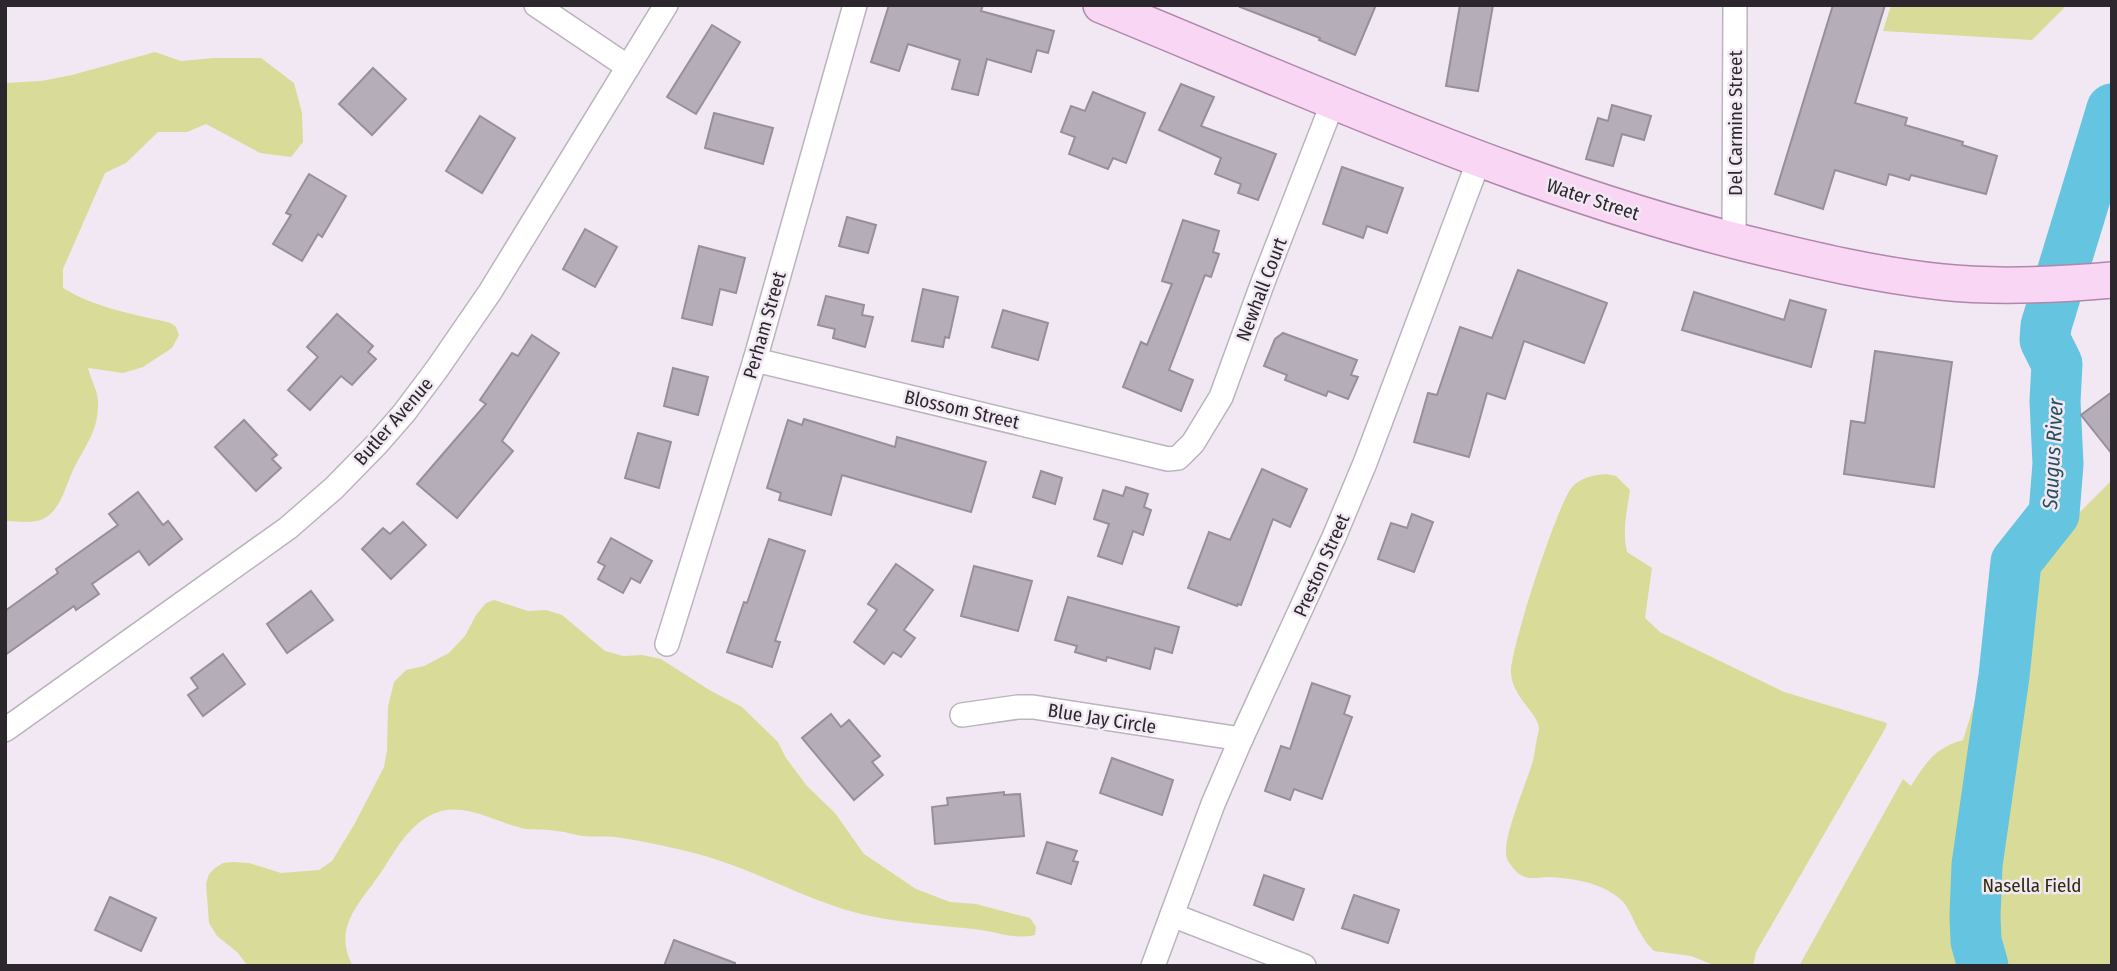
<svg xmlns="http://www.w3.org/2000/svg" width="2117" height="971" font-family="'Fira Sans Condensed',sans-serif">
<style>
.green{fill:#d9db99}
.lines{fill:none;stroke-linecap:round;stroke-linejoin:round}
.river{stroke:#65c4e0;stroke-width:51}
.building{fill:#b5adb8;stroke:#978f9a;stroke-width:2}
.minor-casing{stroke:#bbb3be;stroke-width:26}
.primary-casing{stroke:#b087aa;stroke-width:38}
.minor{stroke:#fff;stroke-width:23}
.primary{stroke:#fad6f5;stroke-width:35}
.labels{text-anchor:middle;stroke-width:5;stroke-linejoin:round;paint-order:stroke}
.street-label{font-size:19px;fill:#2b272c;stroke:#f1e8f4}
.park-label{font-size:19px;fill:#2d2d0b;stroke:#f1e8f4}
.water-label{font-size:21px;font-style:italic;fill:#27515d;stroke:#f1e8f4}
</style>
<rect width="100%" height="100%" fill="#f1e8f4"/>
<g class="green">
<polygon points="1891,5 2067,5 2032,40 1883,31"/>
<path d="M155,52L181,61L214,58H261L294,83L302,113L303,142L291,157L260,153L206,124L187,132H158L126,163L105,173L63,269V288C96,308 133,314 171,323L176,327L179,335L172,348L143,367L123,373L88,368C91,380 99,393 98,405C98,429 87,444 76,464C66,482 64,503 48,516C36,525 19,521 5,521V83L41,81L72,75Z"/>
<path d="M1606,474L1616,476L1630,490C1627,511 1622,530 1627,552L1652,568L1645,618L1660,632L1784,692L1887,723L1885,729L1756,952L1753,966H1716L1691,956L1654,951C1649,946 1644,940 1641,934C1632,920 1630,905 1615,895C1597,882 1570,878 1549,877C1540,877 1531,880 1523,876C1517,874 1512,867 1508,861C1498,845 1528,781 1533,760C1535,753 1535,746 1537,739C1537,735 1539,732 1539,729C1539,714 1512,697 1511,673C1509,652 1558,503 1572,487C1582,477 1593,475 1606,474Z"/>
<path d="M2112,480V966H1799L1903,779L1911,786C1926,762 1935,748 1963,740L1976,698L1986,689L2005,602L2033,565L2067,525Z"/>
<path d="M494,600L528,611L546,610L562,615L605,651L623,656L642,655L661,659L711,691L742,707L778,742L786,758L807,786L835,813L864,854L916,889L950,902L976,904L1030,918L1036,927L1035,935C1011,940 997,931 973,929C927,924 881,922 837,907C790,891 746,867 698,854C671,847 643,841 615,837C605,836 594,837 583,836C575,835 566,832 557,831C547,829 536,830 526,829C494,823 462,798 429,816C402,831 390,862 372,885C352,911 335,934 353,966H248L237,952L217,936L209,923L206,884L209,874L215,868L223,863L233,862L249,863L281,873L319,870L332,861L354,825L384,767L387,750L388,707L394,682L406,670L424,666L449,653L465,636L476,615L486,603Z"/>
</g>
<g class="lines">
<polyline class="river" points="1983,966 1976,941 1975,916 1977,865 2004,676 2016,562 2054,514 2058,464 2055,401 2057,364 2045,340 2046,326 2112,109"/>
</g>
<g class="building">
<polygon points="889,5 983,5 981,11 1054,31 1048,53 1037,50 1031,72 987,59 978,95 952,89 960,60 908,44 899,71 871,62"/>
<polygon points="1241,5 1376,5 1355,55 1319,40 1320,38 1240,7"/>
<polygon points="1460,5 1493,5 1478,91 1446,86"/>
<polygon points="1833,5 1885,5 1855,103 1907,118 1905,125 1963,142 1962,145 1997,156 1986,194 1911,175 1909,180 1889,174 1886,185 1835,170 1823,209 1775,194"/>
<polygon points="712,25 740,42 696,114 667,97"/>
<polygon points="373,68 406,99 372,135 339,104"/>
<polygon points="1181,84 1214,97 1201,126 1276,154 1258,200 1238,193 1241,184 1215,174 1221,158 1159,130"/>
<polygon points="1093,92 1145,113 1126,163 1113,158 1108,169 1069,154 1075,137 1061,132 1071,106 1085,111"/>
<polygon points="1612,105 1651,116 1644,140 1622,134 1613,166 1586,159 1598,118 1608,121"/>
<polygon points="714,113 773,128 763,164 705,148"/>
<polygon points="480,116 515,138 482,193 446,171"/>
<polygon points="1342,167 1403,188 1387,233 1367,226 1363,238 1323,224"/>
<polygon points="309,174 346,196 322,237 318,234 302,261 273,244 291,215 286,213"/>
<polygon points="847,217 876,225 868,253 839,246"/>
<polygon points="1183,220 1219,231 1213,252 1219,254 1211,277 1205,275 1169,370 1193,380 1181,411 1123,387 1141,342 1147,345 1172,284 1162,281"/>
<polygon points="585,229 617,247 595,287 563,269"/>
<polygon points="699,246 745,258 736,293 720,289 712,325 682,318"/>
<polygon points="1518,270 1607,303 1584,363 1524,341 1505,399 1487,393 1469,457 1414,442 1428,393 1437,395 1460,327 1492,338"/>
<polygon points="923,289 958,297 949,338 945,337 943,347 912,341"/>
<polygon points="1694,292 1784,320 1790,300 1826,310 1811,367 1682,330"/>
<polygon points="826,296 864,305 862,315 873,317 865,347 833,338 835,329 818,325"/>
<polygon points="1003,310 1048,323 1038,360 992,347"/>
<polygon points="337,314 373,346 368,352 376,359 352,385 341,376 310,410 288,390 318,357 307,347"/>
<polygon points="1283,333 1357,360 1351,375 1358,377 1348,399 1328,391 1326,396 1285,380 1287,375 1264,366 1275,339"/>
<polygon points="532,335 559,353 502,441 513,451 457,518 417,484 486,404 480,400 512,353 518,356"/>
<polygon points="1875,351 1952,362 1934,487 1844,474 1851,421 1865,423"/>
<polygon points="673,368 708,377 698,415 664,406"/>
<polygon points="2112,392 2112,454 2081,415"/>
<polygon points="804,419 895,447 897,437 986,462 971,512 842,475 831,515 779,500 781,493 767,488 788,420 802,425"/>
<polygon points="244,420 277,455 272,459 281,468 256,491 215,447"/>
<polygon points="638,433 671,442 659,488 625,478"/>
<polygon points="1262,469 1307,489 1290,527 1273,519 1241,605 1238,604 1237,606 1188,588 1209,532 1230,540"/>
<polygon points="1041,471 1062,478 1055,504 1033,497"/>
<polygon points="1126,487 1148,494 1144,507 1151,510 1143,535 1133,531 1122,564 1098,556 1109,524 1094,519 1103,490 1123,496"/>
<polygon points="138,492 163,525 168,521 182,539 149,565 139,551 92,584 99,594 76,610 74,606 5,655 5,611 58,573 56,569 118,525 109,514"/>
<polygon points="1412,514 1433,522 1414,572 1378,559 1391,523 1407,528"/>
<polygon points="403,522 426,545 391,579 362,549 383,528 390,534"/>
<polygon points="611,538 652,561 640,583 631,578 623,593 598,579 605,566 598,562"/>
<polygon points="769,539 805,551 775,641 780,642 772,667 727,652 744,602 747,603"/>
<polygon points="896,564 933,590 904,630 915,638 901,657 893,652 884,664 854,642 877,610 868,604"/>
<polygon points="974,566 1032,581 1018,631 961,616"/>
<polygon points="311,591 333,620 287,653 267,624"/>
<polygon points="1068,597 1179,627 1172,653 1155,648 1150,669 1107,657 1106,661 1075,652 1077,646 1055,640"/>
<polygon points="223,654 245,684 203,716 188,695 198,688 191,678"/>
<polygon points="1312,683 1350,696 1344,714 1352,717 1322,799 1294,789 1290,800 1265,791 1281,746 1290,749"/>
<polygon points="831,714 841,727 849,720 880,756 872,762 883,775 854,800 802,738"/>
<polygon points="1112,758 1173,780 1162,815 1100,793"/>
<polygon points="1004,792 1004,795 1020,794 1024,836 935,844 932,807 948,805 947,798"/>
<polygon points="1047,842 1077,851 1073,861 1078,862 1071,884 1037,873"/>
<polygon points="1264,875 1304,889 1293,920 1254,905"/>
<polygon points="1354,895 1399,910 1388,943 1342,928"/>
<polygon points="110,897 156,918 141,951 95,930"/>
<polygon points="674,940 735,963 735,966 664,966"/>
</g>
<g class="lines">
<g class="minor-casing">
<g id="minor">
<polyline points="536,5 628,67"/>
<polyline points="1734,240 1735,5"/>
<polyline points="755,360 1168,459 1178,458 1193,443 1221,397 1263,282 1333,102"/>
<polyline points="667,644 755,360 855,5"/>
<polyline points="962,715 1018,707 1033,707 1241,739"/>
<polyline points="5,730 288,528 334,488 377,444 404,413 437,369 490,292 666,5"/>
<polyline points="1172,915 1304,966"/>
<polyline points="1153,966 1213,804 1241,739 1334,537 1365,463 1479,160"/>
</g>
</g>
<g class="primary-casing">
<path id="primary" d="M1101,5C1313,92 1521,187 1744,243C1809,259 1875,275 1942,282C1998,288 2056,285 2112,280"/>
</g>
<use href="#minor" class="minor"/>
<use href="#primary" class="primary"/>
</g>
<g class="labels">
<g class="street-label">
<text transform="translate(1735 123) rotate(-90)" y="7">Del Carmine Street</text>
<text transform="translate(1593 199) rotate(18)" y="7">Water Street</text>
<text transform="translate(1261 289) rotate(-69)" y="7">Newhall Court</text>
<text transform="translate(764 325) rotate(-74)" y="7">Perham Street</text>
<text transform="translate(962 409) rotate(13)" y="7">Blossom Street</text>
<text transform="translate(393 421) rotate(-49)" y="7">Butler Avenue</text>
<text transform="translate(1321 565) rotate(-66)" y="7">Preston Street</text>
<text transform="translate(1102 718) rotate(9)" y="7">Blue Jay Circle</text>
</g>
<g class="park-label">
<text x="2032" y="892">Nasella Field</text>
</g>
<g class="water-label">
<text transform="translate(2053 454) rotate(-87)" y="7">Saugus River</text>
</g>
</g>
<rect width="2117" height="971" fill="none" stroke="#2b272c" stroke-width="14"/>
</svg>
